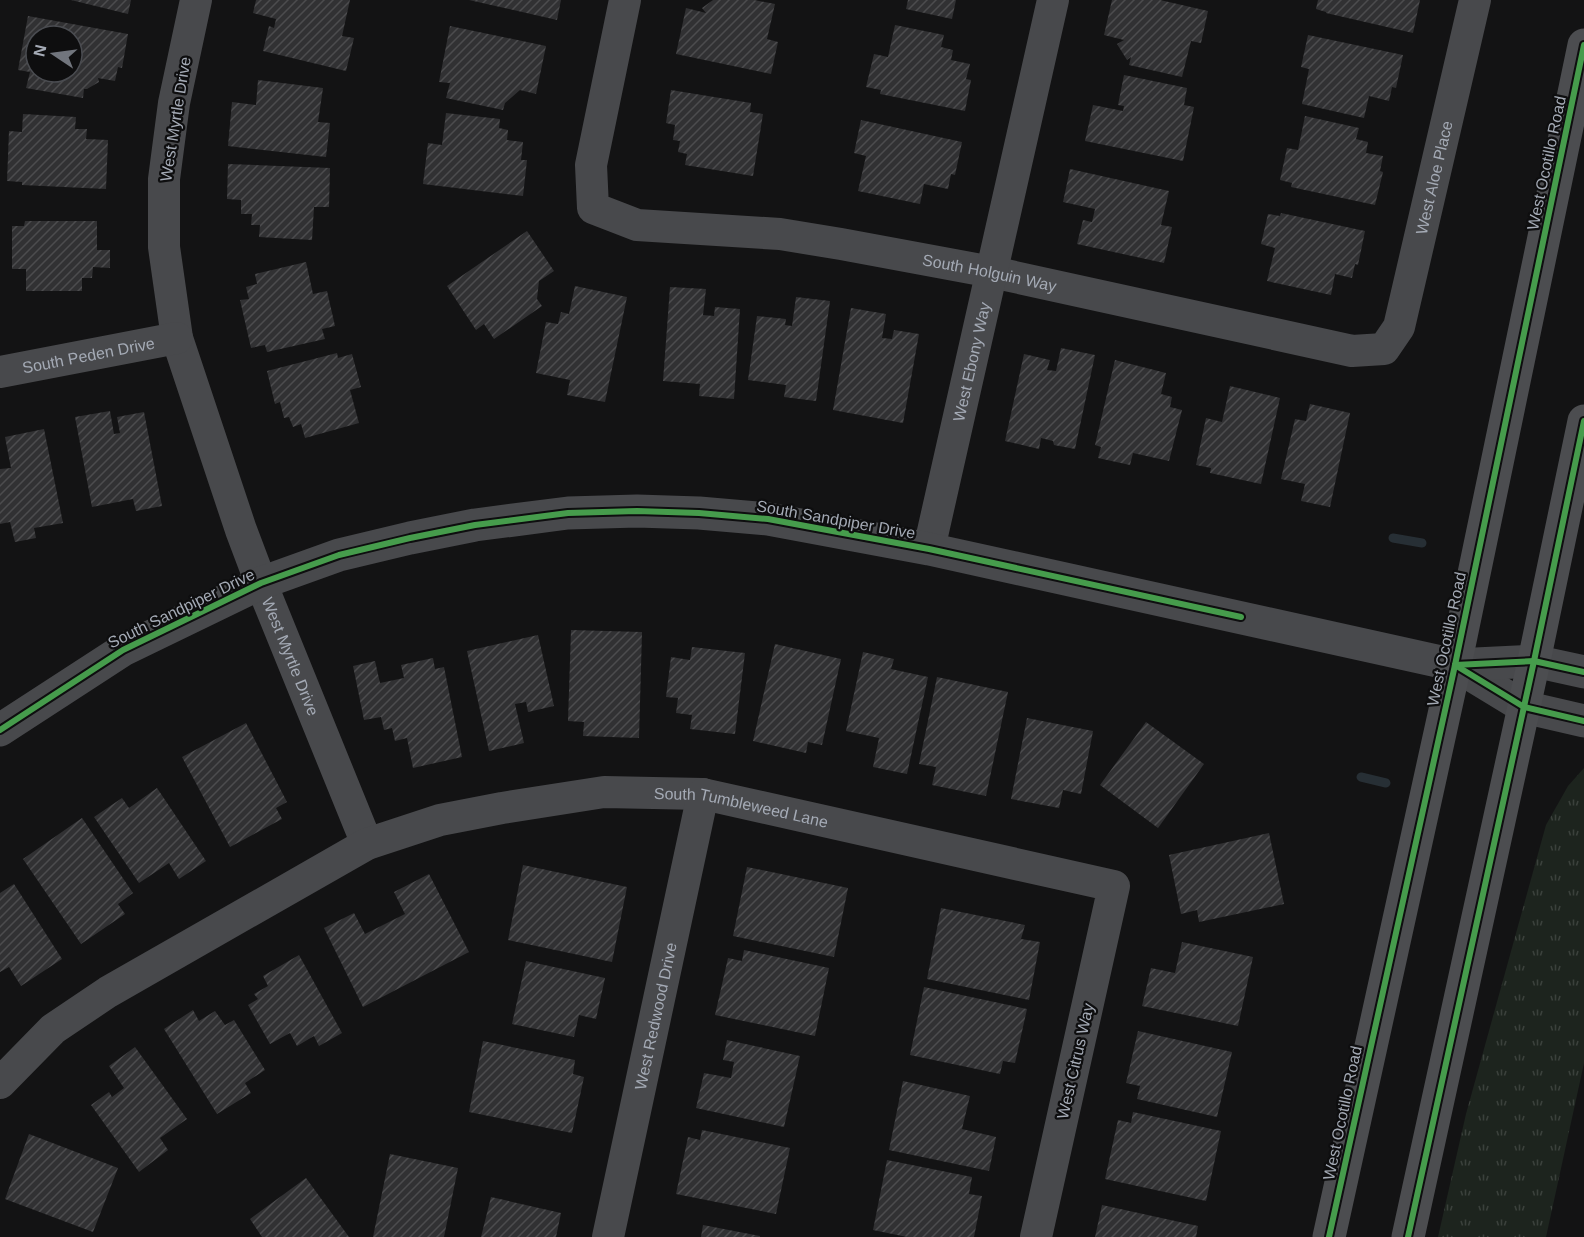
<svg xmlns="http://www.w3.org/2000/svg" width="1584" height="1237" font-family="Helvetica,sans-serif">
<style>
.grass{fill:url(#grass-tufts)}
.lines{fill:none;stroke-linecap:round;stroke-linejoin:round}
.stream{stroke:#272f35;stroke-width:9}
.building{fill:url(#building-hatch);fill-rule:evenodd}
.minor{stroke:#48494c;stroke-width:32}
.tertiary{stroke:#48494c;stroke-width:33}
.secondary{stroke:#4c4d50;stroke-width:33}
.cycleway-casing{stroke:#0e0e0f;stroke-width:10}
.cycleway{stroke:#469c4c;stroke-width:6}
.labels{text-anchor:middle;stroke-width:4.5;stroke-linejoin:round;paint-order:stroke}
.street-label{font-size:16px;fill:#a4aab5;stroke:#0e0e0f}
</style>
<defs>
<pattern id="grass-tufts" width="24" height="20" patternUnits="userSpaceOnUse" patternTransform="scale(1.5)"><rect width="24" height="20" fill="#1d241e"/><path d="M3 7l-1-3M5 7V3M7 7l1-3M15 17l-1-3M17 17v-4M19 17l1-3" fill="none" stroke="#3b413c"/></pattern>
<pattern id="building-hatch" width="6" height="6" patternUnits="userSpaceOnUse" patternTransform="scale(1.5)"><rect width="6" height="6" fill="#313133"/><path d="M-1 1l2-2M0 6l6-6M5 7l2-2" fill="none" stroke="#4c4c4e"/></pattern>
</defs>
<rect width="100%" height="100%" fill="#131314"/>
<polygon class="grass" points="1584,768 1584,1063 1546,1237 1438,1237 1466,1114 1546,825 1568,786"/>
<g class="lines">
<g class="stream">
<polyline points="1393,538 1422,543"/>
<polyline points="1361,777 1386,783"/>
</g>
</g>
<g class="building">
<polygon points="71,0 131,0 128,14"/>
<polygon points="256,0 350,0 342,36 354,38 346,71 263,51 269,26 274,28 276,19 253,13"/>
<polygon points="469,0 561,0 557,20"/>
<polygon points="713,0 754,0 775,4 767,39 778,42 771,74 676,54 686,8 706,13 702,8"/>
<polygon points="908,0 956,0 952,19 906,9"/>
<polygon points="1112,0 1160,0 1208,11 1201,43 1191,41 1182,77 1129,65 1131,57 1127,60 1117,44 1124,40 1104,35"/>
<polygon points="1318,0 1420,0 1413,33 1326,13 1326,12 1316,9"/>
<path d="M28,16L128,34L122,68L118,67L115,81L98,78L99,82L87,89H84L83,98L26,88L30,72L18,70ZM36,36H72V72H36Z"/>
<polygon points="895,25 944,35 941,47 953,50 951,60 970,64 966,79 971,80 965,111 880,94 881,90 866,87 874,54 888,57"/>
<polygon points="450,26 546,46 536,94 520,90 505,103 503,110 446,98 450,83 439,82"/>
<polygon points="1308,35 1403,55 1396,88 1392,87 1389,101 1369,96 1364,118 1302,104 1309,69 1301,67"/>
<polygon points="1124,75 1187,88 1184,105 1194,107 1183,161 1085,141 1093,105 1123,111 1124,106 1118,105"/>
<polygon points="258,80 323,88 318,122 330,123 326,157 228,146 232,102 256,105"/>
<polygon points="671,90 751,103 750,112 763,114 753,176 685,165 687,154 678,152 680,141 673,140 675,125 666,123"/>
<polygon points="446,113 500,119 499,128 508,130 507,140 523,142 521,160 527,160 523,196 423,184 428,143 442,145"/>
<polygon points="23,114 76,117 75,129 87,129 86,139 108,140 106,189 22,185 22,182 7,181 9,131 22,132"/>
<polygon points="1305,116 1359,128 1356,139 1368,142 1366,153 1383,156 1380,171 1383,172 1375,205 1291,187 1292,183 1280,180 1287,148 1298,150"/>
<polygon points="861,120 962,142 955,175 951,174 948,189 924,184 920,204 858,191 866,156 854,153"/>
<polygon points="228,164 330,168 329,207 314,207 312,240 259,237 260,225 251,225 252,214 241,214 241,200 227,199"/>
<polygon points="1070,169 1169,191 1161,225 1172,227 1164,263 1077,244 1083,220 1092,222 1095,209 1063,202"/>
<polygon points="1281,213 1365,231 1358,265 1355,264 1352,278 1335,274 1331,295 1267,281 1275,248 1261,244 1268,214 1280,216"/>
<polygon points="25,221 97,221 97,250 110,250 110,268 93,267 92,278 82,278 82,291 26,291 26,269 12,269 12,226 24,226"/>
<polygon points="527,231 554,271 539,281 537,299 542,306 494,339 484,324 476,330 447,286"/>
<polygon points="306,262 313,294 327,291 335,326 322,329 325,339 267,352 265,345 251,348 240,300 249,299 246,287 257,284 255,274"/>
<polygon points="575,286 627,297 605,402 567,395 570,380 536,373 546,322 558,324 561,312 569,314"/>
<polygon points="670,287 706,289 703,315 714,316 715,307 740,309 734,399 699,396 700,384 663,381"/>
<polygon points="796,297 830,301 816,401 784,397 786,385 748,380 757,316 786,319 785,325 792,326"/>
<polygon points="851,308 886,314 882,338 892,339 894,330 919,334 903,423 833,410"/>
<polygon points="1061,348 1095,355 1075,449 1054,445 1053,441 1041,438 1039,449 1005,441 1024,354 1050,360 1047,370 1056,371"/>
<polygon points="337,353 338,358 352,354 361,387 350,390 359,423 305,438 301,424 293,427 289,417 284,418 280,402 275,404 267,371"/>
<polygon points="1115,360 1166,373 1161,394 1172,397 1170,407 1182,410 1169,461 1133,453 1130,465 1098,458 1101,447 1095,445"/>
<polygon points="1230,386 1280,398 1261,484 1210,473 1211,468 1196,465 1206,418 1222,422"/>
<polygon points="1310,404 1350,413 1330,507 1301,501 1305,484 1281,479 1295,419 1306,421"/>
<polygon points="110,411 114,434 120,433 117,417 144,412 162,506 136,511 133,499 92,507 75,417"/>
<polygon points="44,429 63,523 34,528 36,538 15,542 10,522 0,524 0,469 11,468 5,437"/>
<polygon points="571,630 642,632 639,738 583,736 584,722 568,721"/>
<polygon points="538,635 554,706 528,712 526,702 515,704 524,743 489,751 467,651"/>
<polygon points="775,644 841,659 822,745 808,742 806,753 753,741"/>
<polygon points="692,647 745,653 735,734 690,729 692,715 676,713 678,698 666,697 671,657 690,660"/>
<polygon points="863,652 894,659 891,669 928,677 907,774 873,767 879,738 846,731"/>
<polygon points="433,658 435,669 444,667 462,757 413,768 407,738 395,741 392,728 384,730 381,717 364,720 353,666 375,661 380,683 404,678 401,665"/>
<polygon points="937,677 1008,692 986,796 932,785 936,767 919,764"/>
<polygon points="1027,718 1093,731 1081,794 1063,790 1059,808 1011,799"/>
<polygon points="1146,722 1204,764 1158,828 1100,785"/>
<polygon points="246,723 287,802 276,808 282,819 230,847 182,757"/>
<polygon points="157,788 206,861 179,879 169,863 139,883 94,817 122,798 129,808"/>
<polygon points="82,818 133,893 118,904 125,914 81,944 23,859"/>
<polygon points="1269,833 1284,904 1199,922 1197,910 1181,914 1169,855"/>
<polygon points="523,865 627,887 612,962 508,940"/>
<polygon points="747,867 848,888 834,957 733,936"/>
<polygon points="429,874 469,952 363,1007 324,928 354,913 365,934 405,914 394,892"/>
<polygon points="14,884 62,959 21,986 9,967 0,972 0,893"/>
<polygon points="941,908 1025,925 1021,939 1040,942 1029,1000 927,979"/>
<polygon points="1182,942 1253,957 1238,1026 1142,1006 1151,968 1175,973"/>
<polygon points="744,950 829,968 815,1036 715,1015 728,958 742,961"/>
<polygon points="299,955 342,1033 319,1046 314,1036 297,1046 290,1033 270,1044 248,1005 258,999 254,994 268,986 263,976"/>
<polygon points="526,961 605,978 596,1019 579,1015 574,1037 512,1024"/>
<polygon points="924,987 1027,1009 1015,1063 1003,1061 1000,1074 910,1055"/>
<polygon points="193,1010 199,1021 215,1011 225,1025 234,1020 265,1070 245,1083 251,1093 217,1114 164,1029"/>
<polygon points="1138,1031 1232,1052 1217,1117 1137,1099 1140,1086 1126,1083"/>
<polygon points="727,1040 800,1056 784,1127 696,1108 704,1073 731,1078 734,1062 723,1060"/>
<polygon points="483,1041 575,1060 573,1074 584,1077 572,1133 469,1112"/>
<polygon points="135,1047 187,1119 160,1138 168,1150 139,1172 91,1105 109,1092 112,1097 124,1088 109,1066"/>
<polygon points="903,1081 970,1096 962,1129 996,1137 989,1171 889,1150"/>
<polygon points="1133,1112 1221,1131 1206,1201 1105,1179 1118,1120 1131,1123"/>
<polygon points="702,1130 790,1148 776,1214 676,1194 688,1137 700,1140"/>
<polygon points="29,1134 118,1168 93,1232 5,1199"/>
<polygon points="390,1154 458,1168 444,1237 373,1237"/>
<polygon points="887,1160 972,1177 969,1194 982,1196 974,1237 907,1237 873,1230"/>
<polygon points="306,1178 349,1237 262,1237 250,1219"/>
<polygon points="491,1197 561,1213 556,1237 481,1237"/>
<polygon points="1102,1205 1198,1226 1196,1237 1095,1237"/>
<polygon points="703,1225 760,1236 760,1237 701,1237"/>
</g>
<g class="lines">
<g class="minor">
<path id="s1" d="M196,0L174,103L164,179V247L177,338L241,530L261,583L367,844"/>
<path id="s2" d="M625,0L591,165L593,208L637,225L780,234L841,244L992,272L1352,351L1384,349L1399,327L1475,0"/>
<path id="s3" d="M0,372L177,338"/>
<path id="s4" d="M929,549L1053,0"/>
<path id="s5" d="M0,1083L53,1029L108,992L367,844L440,820L502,808L604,792L703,794L1114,886L1036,1237"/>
<path id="s6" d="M608,1237L703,794"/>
</g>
<g class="tertiary">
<polyline points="1455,665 1524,707 1584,721"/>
<polyline points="0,730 123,650 261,583 339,555 410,538 475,525 568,513 637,511 699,513 768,519 929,549 1455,665 1534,661 1584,672"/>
</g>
<g class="secondary">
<polyline points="1329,1237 1455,665 1584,45"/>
<polyline points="1408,1237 1534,661 1584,421"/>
</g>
<g class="cycleway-casing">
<g id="cycleway">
<polyline points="1455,665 1524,707 1584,721"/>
<polyline points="1455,665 1534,661 1584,672"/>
<polyline points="0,730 123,650 261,583 339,555 410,538 475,525 568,513 637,511 699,513 768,519 929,549 1241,617"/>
<polyline points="1329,1237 1455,665 1584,45"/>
<polyline points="1408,1237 1534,661 1584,421"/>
</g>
</g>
<use href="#cycleway" class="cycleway"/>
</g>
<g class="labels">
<g class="street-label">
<text transform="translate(175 119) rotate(-81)" y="6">West Myrtle Drive</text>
<text transform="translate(1546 163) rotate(-78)" y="6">West Ocotillo Road</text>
<text dy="6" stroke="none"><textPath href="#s2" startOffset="1198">West Aloe Place</textPath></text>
<text dy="6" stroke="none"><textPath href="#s2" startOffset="615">South Holguin Way</textPath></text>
<text dy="6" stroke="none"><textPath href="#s3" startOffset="90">South Peden Drive</textPath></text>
<text dy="6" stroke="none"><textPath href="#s4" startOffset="192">West Ebony Way</textPath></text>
<text transform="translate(836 519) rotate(10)" y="6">South Sandpiper Drive</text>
<text transform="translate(181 608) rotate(-26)" y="6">South Sandpiper Drive</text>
<text transform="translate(1446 639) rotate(-78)" y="6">West Ocotillo Road</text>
<text dy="6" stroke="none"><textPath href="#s1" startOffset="680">West Myrtle Drive</textPath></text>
<text dy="6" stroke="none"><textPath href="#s5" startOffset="822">South Tumbleweed Lane</textPath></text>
<text dy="6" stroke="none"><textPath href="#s6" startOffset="226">West Redwood Drive</textPath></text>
<text transform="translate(1075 1061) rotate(-77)" y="6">West Citrus Way</text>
<text transform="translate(1342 1113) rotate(-78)" y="6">West Ocotillo Road</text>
</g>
</g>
<g transform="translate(54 54) rotate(283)"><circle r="28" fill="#0e0e0f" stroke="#4a4c51" stroke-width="1.5"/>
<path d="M0-4.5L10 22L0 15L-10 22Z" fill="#71757d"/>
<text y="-9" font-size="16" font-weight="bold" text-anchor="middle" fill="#a4aab5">N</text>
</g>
</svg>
